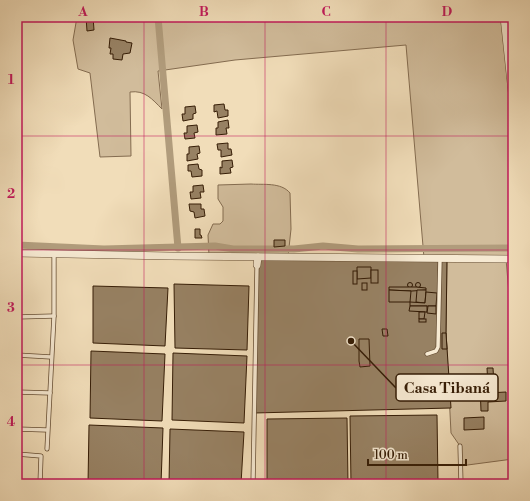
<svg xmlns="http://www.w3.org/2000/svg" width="530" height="501" font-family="'Libre Bodoni',serif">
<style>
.green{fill:#d1bc9b;stroke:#846c50}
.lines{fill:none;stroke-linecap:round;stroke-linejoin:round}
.canal{stroke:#b19c7c;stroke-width:7}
.building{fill:#978163;stroke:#361d06}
.lane-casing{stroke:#654d33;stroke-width:5}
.street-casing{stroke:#654d33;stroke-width:8}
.lane{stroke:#f6e9d2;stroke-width:3.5}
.street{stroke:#f6e9d2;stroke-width:7}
.grid{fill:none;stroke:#c2185b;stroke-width:1;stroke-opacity:0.55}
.leader{fill:none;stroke:#361d06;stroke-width:1.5}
.callout-dot{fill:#361d06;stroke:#f6e9d2;stroke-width:1.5}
.callout{fill:#f6e9d2;stroke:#361d06;stroke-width:1.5}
.callout-label{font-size:15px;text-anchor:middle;font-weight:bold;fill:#361d06}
.neatline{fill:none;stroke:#c2185b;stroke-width:1.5}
.grid-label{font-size:13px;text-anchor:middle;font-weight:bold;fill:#c2185b}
</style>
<rect width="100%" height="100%" fill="#f1ddb9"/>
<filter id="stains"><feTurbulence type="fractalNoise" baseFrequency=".005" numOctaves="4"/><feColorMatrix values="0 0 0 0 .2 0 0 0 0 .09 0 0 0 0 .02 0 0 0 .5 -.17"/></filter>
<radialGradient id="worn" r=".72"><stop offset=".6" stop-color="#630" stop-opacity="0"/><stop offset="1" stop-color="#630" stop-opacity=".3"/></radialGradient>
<g class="green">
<path d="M77,17H513V258L506,259L513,340V459L460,466V446L451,433L446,333L447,259L424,258L406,45L235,60L158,71L162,109C152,99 145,90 130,92L131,156L100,157L90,73L78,69L73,40Z"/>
<polygon points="17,170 22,170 21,194 17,196"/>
<path d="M251,184C263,185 281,182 290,193L291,229L288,257L209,256L208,235L213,224H220L223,221V207L218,199V185Z"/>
</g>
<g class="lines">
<g class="canal">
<polyline points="158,17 178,248"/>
<polyline points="17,245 104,249 215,246 233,249 294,249 323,246 358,249 513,248"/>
</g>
</g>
<g class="building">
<polygon points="86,17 93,17 94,30 87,31"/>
<polygon points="110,38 126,41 126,42 132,43 130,53 123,54 122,60 113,59 113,54 110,54 111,48 109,48"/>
<polygon points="224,104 225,110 228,110 228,116 218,118 217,111 214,112 214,105"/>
<polygon points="195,106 196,113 193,114 193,119 183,121 182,114 185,114 185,107"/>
<polygon points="228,120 229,128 226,128 227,134 216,135 216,128 218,128 218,122"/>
<polygon points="197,125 198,132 194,133 195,138 185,139 184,133 187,133 187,126"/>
<polygon points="228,143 228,149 231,149 232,155 221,157 221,150 218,150 217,144"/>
<polygon points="199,146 200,153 197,154 198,159 187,161 187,154 189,154 189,147"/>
<polygon points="232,160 233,167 230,168 231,173 220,174 220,167 222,168 222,161"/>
<polygon points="198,164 199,169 202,170 202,176 192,177 191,171 188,171 188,165"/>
<polygon points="203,185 204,192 200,192 201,198 191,199 190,192 193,192 193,186"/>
<polygon points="189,204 201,204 201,209 204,209 205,216 195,218 194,212 190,211"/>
<polygon points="195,229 200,229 200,235 201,235 202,238 195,238"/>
<polygon points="274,240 285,240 285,246 274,247"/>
<polygon points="258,257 447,258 446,333 451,408 254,413"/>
<polygon points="357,267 371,267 371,278 357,279"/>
<rect x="371" y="270" width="7" height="13"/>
<rect x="353" y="271" width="4" height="13"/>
<circle cx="410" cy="285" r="2.5"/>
<circle cx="418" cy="285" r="2.5"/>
<rect x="362" y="283" width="5" height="7"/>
<polygon points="174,284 249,286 247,350 175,348"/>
<polygon points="93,286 168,288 165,346 93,343"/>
<polygon points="389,287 416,287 426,288 426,290 412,291 389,290"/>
<polygon points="389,290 411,291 410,302 389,302"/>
<polygon points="417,290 426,290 425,303 416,302"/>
<polygon points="426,292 437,293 436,306 410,306 410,302 425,303"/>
<polygon points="410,306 427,306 427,312 409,311"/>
<polygon points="428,306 436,306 436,314 427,313"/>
<polygon points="419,312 425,312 424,319 419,319"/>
<rect x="419" y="319" width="7" height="3"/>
<polygon points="382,329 387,329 388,336 383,336"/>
<polygon points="442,333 446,333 447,349 442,349"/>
<polygon points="359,339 369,339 370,366 360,367 359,361"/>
<polygon points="91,351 165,354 162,421 90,418"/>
<polygon points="173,353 247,356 244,423 172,420"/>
<polygon points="487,368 493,368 494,385 488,386"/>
<polygon points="480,384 487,384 488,393 506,392 506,401 488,402 488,411 481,411"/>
<polygon points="437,415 438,482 351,484 350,416"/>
<polygon points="484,417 484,429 464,430 464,418"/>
<polygon points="347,418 348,484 267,484 267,419"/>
<polygon points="89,425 163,428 161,484 88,484"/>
<polygon points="170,429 244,432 241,484 169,484"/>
</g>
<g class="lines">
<g class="lane-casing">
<g id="lane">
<polyline points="17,317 54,316"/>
<polyline points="427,354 436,351 438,347 440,259"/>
<polyline points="17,355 51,357"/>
<polyline points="17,392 50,393"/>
<polyline points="17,429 47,430"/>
<polyline points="460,446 461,484"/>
<polyline points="47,449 54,316 54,254"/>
<polyline points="17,454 41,456 40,484"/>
<polyline points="253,484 257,265"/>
</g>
</g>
<g class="street-casing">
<g id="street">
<polyline points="504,17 513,102"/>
<polyline points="17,253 170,256 513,259"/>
<polyline points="257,265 258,257"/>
</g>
</g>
<use href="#lane" class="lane"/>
<use href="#street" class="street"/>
</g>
<path class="grid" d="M144,17V484M265,17V484M386,17V484M17,136H513M17,250H513M17,365H513"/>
<path class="leader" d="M351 341L396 388"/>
<circle class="callout-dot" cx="351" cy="341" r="4"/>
<rect class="callout" x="396" y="374" width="102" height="27" rx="4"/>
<g class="callout-label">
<text x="447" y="393">Casa Tibaná</text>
</g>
<rect width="530" height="501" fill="none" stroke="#f1ddb9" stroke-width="44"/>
<path d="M368 459v6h98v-6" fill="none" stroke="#361d06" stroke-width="2"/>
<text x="374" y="459" font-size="12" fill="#361d06" stroke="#f6e9d2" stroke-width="3" paint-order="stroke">100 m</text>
<rect x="22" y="22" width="486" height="457" class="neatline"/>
<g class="grid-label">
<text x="83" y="16">A</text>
<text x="204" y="16">B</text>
<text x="326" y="16">C</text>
<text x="447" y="16">D</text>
<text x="11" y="84">1</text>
<text x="11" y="198">2</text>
<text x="11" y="312">3</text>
<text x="11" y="426">4</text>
</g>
<rect width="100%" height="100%" filter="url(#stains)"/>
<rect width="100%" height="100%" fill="url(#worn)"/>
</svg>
